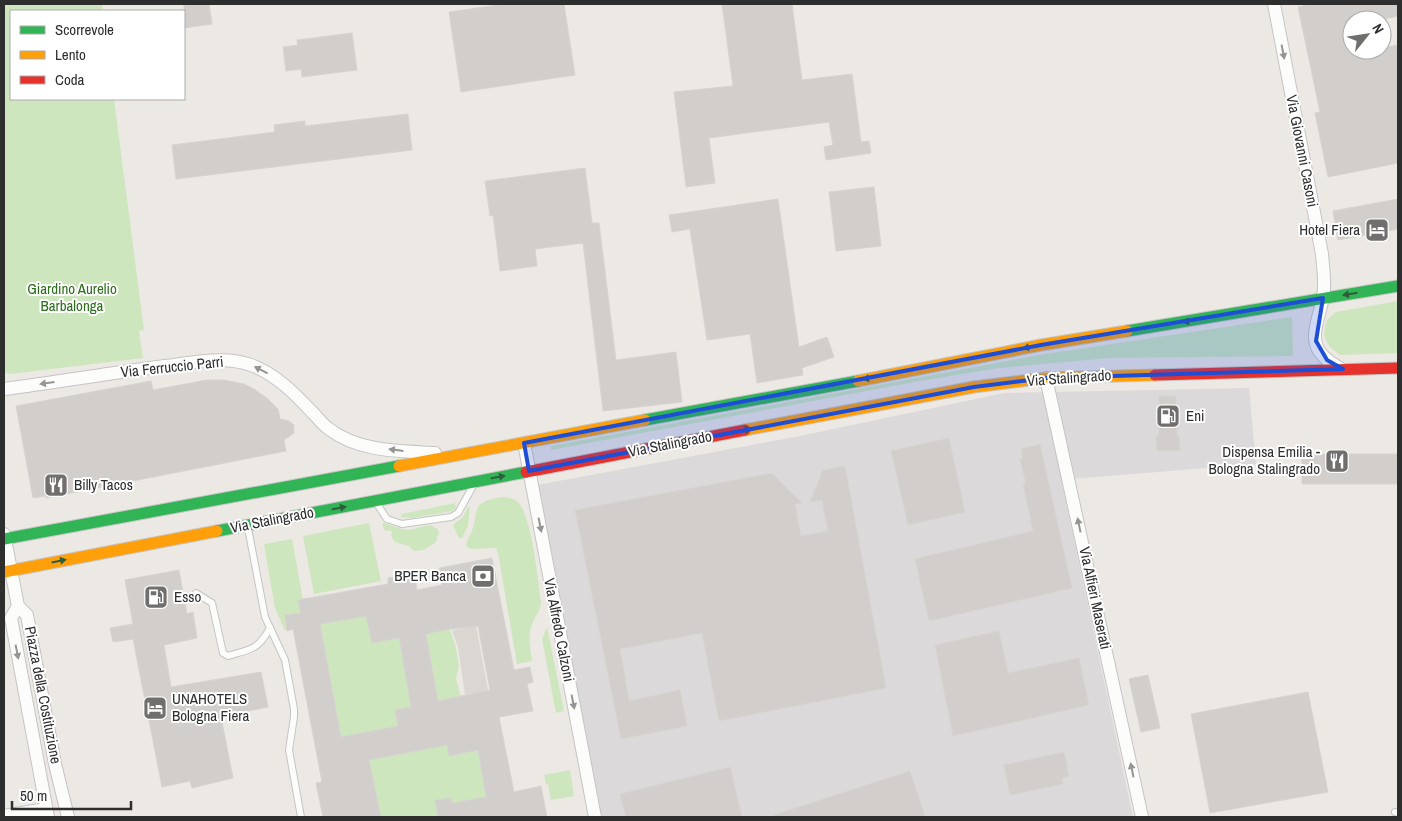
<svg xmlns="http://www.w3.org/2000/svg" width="1402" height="821" font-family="'Archivo Narrow',sans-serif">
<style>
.industrial{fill:#dcd9db}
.green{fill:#cee6be}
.plaza{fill:#dad6d2}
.building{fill:#d1cecb;stroke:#d7d4d0;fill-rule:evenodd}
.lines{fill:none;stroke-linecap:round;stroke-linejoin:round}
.lane-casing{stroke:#c5c4c5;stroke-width:8}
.street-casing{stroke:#c5c4c5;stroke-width:14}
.fast-casing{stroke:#c6c5c4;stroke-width:13}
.slow-casing{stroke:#c6c5c4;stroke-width:13}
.jam-casing{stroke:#c6c5c4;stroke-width:13}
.lane{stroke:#fcfcfb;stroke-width:6}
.street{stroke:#fcfcfb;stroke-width:12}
.fast{stroke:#30b455;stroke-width:11}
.slow{stroke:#ff9f0a;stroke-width:11}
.jam{stroke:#e5322d;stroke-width:11}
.oneway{fill:#959594}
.oneway2{fill:#2f5d3c}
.marked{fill:#1d4ed8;fill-opacity:0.2;stroke:#1d4ed8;stroke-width:4;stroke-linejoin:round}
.labels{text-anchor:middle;stroke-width:4;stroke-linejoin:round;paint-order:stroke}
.street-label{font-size:15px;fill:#2e2e2e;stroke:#fff}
.poi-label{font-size:15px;fill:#2e2e2e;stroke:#fff;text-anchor:start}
.park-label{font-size:15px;fill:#2c6e1b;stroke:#fff}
</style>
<rect width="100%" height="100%" fill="#ece8e4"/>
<polygon class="industrial" points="1249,388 1256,464 1072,479 1063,488 1133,817 597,817 532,486 800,436 1004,393"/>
<g class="green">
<polygon points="4,4 102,4 103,11 11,11 11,99 114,99 144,330 139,331 143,358 10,374 4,372"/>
<polygon points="1398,301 1398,353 1340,355 1330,347 1326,341 1324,334 1325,326 1327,320 1336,312"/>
<polygon points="1292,317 1293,356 1109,358 999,368 920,381 551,450 551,446 1039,355"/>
<path d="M500,497C507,497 513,498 518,502C532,517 538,581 541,603C540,611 536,615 533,622C527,634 530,648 532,661L517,664L498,553L496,548L471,549L466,546C466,540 470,537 472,531C480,506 470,505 500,497Z"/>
<polygon points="455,503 456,508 452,511 412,518 401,517 402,514"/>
<polygon points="468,507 470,507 468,525 463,537 459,538 453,525 463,517"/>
<polygon points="369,523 381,581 314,594 303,536"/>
<path d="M382,523C391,524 400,530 409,530C421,529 429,520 439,531L436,542L424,550L414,551L409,546L395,542L391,536L392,531L384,530Z"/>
<polygon points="292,539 303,600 298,601 301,613 285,615 287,631 284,629 275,608 264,544"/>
<polygon points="366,616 372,643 399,638 411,707 395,710 398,726 341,737 320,624"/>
<polygon points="547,627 564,711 556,713 542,639"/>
<polygon points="450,629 456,648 459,666 456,679 461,697 438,701 426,634"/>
<polygon points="447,745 450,756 478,750 486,797 452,803 451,798 436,800 438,817 381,817 369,760"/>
<polygon points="570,770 574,796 551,800 548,784 546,784 544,775"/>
</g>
<polygon class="plaza" points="476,626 488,690 465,695 458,647 452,630"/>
<g class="building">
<polygon points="184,4 209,4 212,24 184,28"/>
<polygon points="505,4 564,4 575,75 461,92 449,12"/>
<polygon points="722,4 792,4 802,80 852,74 861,142 869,141 871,153 826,160 824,147 833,145 829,122 709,138 715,183 686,187 674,92 733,86"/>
<polygon points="1313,4 1398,4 1398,16 1379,20 1352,20 1352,50 1382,50 1382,48 1398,45 1398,163 1328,177 1315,113 1320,112 1298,7"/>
<polygon points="352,33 357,70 302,77 301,69 286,71 283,47 298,45 297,40"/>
<polygon points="408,114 412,150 176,179 172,145 275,132 274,125 305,121 305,126"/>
<polygon points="585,168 592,223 599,223 616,360 676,352 682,402 603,411 583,243 535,249 537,266 500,271 493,215 490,216 485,181"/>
<polygon points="874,187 881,246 836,251 829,192"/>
<polygon points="778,199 799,347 827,337 834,357 802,368 803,375 757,383 750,334 707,340 690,229 672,232 669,215"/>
<polygon points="1398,199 1398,229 1338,240 1333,211"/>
<polygon points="207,380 224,380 244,384 254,389 268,399 278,409 280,419 289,421 294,425 294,433 284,440 286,451 46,498 46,496 33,498 16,406 151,381 153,390"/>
<polygon points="1159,396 1176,396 1177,436 1179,436 1180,451 1157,451 1156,436 1159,436"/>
<polygon points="949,438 965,512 908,525 891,451"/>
<polygon points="1040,444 1072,588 929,621 915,559 1033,531 1023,484 1026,484 1020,459 1023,458 1021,449"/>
<rect x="1302" y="454" width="96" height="30"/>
<polygon points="845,466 886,688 719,721 702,633 620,649 629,701 680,690 687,726 621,739 575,510 772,473 802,503 795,504 801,536 828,531 822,500 810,502 823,470"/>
<path d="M492,558L514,670L530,667L533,682L527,684L533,711L499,717L514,792L541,786L547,817H438L435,800L451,798L452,803L486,797L478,750L449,756L447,745L369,760L381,817H323L316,783L322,782L293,629L287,631L285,615L301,613L298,600L388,584V578L414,574L417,590L442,585L439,568ZM366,616L372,643L399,638L411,707L395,710L398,726L341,737L320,624ZM478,626L490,690L438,701L426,634L450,629Z"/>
<polygon points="179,570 187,614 193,612 197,638 164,645 171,687 261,672 268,707 221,717 233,778 192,788 190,781 162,787 133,639 113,642 110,628 133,624 125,580"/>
<polygon points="999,631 1008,673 1079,658 1089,705 953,736 935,645"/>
<polygon points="1148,675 1160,728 1141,732 1129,679"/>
<polygon points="1308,692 1328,792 1210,813 1191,714"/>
<polygon points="1064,752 1069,776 1062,778 1063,784 1010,795 1004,765"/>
<polygon points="730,767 742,817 626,817 620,794"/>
<polygon points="910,771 925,817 775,817 774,815"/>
</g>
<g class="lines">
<g class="lane-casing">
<g id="lane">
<polyline points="377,504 387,519 402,524 451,517 458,513 473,486"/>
<polyline points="248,528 265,617 285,660 294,709 294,717 289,750 301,817"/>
<path d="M196,593L212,603L223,653L228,656C251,649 258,650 270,628"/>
<polyline points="1395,812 1398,813"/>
</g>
</g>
<g class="street-casing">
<g id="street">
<path d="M1274,4L1322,254C1323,268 1326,283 1323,297C1317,329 1302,348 1340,368"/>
<polyline points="1046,378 1142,817"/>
<path d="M4,389C57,382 111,373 165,366C193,363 224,355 251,365C276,374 295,394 313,413C318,418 323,425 329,429C359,452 400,451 435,453"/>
<polyline points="524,443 595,817"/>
<polyline points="4,534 18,606 27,615 55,764 68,817"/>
<polyline points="18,606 11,618 48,817"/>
<polyline points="4,816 46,809"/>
</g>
</g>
<g class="fast-casing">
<g id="fast">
<polyline points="1127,331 1398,286"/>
<polyline points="645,420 858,381"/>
<polyline points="217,531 526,472"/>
<polyline points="4,539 399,466"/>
</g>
</g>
<g class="slow-casing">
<g id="slow">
<polyline points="858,381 1041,345 1127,331"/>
<polyline points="745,430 974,387 1046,378 1155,375"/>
<polyline points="399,466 645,420"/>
<polyline points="4,572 217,531"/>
</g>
</g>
<g class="jam-casing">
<g id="jam">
<polyline points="1155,375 1398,368"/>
<polyline points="526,472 745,430"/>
</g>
</g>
<use href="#lane" class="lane"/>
<use href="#street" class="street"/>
<use href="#fast" class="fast"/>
<use href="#slow" class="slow"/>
<use href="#jam" class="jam"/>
</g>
<defs><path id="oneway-solid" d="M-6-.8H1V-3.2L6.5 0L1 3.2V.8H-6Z" transform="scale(1.25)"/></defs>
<g class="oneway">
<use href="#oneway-solid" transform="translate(1283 52) rotate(79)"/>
<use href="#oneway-solid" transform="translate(261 370) rotate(-153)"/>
<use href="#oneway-solid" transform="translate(47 383) rotate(172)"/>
<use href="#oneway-solid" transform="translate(396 450) rotate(-173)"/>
<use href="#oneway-solid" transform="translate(540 525) rotate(79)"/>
<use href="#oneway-solid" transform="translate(1079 525) rotate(-102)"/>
<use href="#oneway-solid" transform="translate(17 652) rotate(79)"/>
<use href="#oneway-solid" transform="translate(573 702) rotate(79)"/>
<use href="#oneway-solid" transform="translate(1132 770) rotate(-102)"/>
</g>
<g class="oneway2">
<use href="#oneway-solid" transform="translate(1350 294) rotate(171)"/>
<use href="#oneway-solid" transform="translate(1190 321) rotate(171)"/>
<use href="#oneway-solid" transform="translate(1030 347) rotate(169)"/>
<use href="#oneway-solid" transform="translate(870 378) rotate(169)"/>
<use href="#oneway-solid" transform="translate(744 430) rotate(-11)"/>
<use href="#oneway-solid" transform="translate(498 477) rotate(-11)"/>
<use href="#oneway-solid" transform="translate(339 508) rotate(-11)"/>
<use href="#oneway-solid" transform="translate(59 561) rotate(-11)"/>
</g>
<path class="marked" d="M1323,298L1316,341L1327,360L1343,369L1046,378L974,387L529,471L524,443L1041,345Z"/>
<defs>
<g id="hotel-square" transform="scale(1.25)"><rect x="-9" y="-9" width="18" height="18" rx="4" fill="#706f6e" stroke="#fff"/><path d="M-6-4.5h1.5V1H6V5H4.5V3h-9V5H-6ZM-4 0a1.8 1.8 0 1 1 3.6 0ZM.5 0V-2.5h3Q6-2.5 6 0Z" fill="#fff"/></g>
<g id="fuel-square" transform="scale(1.25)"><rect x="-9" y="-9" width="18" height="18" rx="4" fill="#706f6e" stroke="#fff"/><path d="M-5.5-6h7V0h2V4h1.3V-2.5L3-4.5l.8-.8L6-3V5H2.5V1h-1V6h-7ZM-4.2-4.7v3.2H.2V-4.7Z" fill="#fff"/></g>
<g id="restaurant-square" transform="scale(1.25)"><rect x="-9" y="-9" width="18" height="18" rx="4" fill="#706f6e" stroke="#fff"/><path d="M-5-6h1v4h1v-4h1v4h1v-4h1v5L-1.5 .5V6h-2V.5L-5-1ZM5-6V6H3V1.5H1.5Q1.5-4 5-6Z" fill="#fff"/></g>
<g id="bank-square" transform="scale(1.25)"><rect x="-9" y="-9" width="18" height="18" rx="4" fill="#706f6e" stroke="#fff"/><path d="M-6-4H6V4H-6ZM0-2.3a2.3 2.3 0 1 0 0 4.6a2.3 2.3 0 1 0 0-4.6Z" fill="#fff"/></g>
</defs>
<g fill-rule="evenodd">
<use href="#hotel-square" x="1377" y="230"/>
<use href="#fuel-square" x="1168" y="416"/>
<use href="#restaurant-square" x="1337" y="461"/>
<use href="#restaurant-square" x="56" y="485"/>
<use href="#bank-square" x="483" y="576"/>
<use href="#fuel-square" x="156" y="597"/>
<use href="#hotel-square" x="155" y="708"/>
</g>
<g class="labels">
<g class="street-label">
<text transform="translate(1302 151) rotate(79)" y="5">Via Giovanni Casoni</text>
<text transform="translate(172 367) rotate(-6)" y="5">Via Ferruccio Parri</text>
<text transform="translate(1069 378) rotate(-4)" y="5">Via Stalingrado</text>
<text transform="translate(670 444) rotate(-11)" y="5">Via Stalingrado</text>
<text transform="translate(272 520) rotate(-11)" y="5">Via Stalingrado</text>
<text transform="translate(1095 598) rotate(78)" y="5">Via Alfieri Maserati</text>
<text transform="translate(559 630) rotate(79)" y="5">Via Alfredo Calzoni</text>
<text transform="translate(43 695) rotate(79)" y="5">Piazza della Costituzione</text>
</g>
<g class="poi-label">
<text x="1360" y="235" text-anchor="end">Hotel Fiera</text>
<text x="1186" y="421">Eni</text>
<text x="1320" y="457" text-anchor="end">Dispensa Emilia -<tspan x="1320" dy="17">Bologna Stalingrado</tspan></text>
<text x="74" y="490">Billy Tacos</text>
<text x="466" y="581" text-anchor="end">BPER Banca</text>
<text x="174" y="602">Esso</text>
<text x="172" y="704">UNAHOTELS<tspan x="172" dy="17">Bologna Fiera</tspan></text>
</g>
<g class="park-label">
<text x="72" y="294">Giardino Aurelio<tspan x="72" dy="17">Barbalonga</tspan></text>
</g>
</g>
<rect width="1402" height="821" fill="none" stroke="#2e2e2e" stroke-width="10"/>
<rect x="10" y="10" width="175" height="90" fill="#ffffff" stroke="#ababab"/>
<rect x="20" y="26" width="25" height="8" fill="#30b455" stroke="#ababab"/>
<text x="55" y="35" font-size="15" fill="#2e2e2e">Scorrevole</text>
<rect x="20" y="51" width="25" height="8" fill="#ff9f0a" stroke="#ababab"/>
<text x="55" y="60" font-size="15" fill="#2e2e2e">Lento</text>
<rect x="20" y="76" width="25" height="8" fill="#e5322d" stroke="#ababab"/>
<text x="55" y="85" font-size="15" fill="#2e2e2e">Coda</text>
<g transform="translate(1367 35) rotate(60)"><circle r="24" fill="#ffffff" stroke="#ababab"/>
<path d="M0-4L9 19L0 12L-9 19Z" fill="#706f6e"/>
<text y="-8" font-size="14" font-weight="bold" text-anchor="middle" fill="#2e2e2e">N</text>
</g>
<path d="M12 801v8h119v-8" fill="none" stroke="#2e2e2e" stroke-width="2.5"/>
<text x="20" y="801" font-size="15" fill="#2e2e2e" stroke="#ffffff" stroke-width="4" paint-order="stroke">50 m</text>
</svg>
